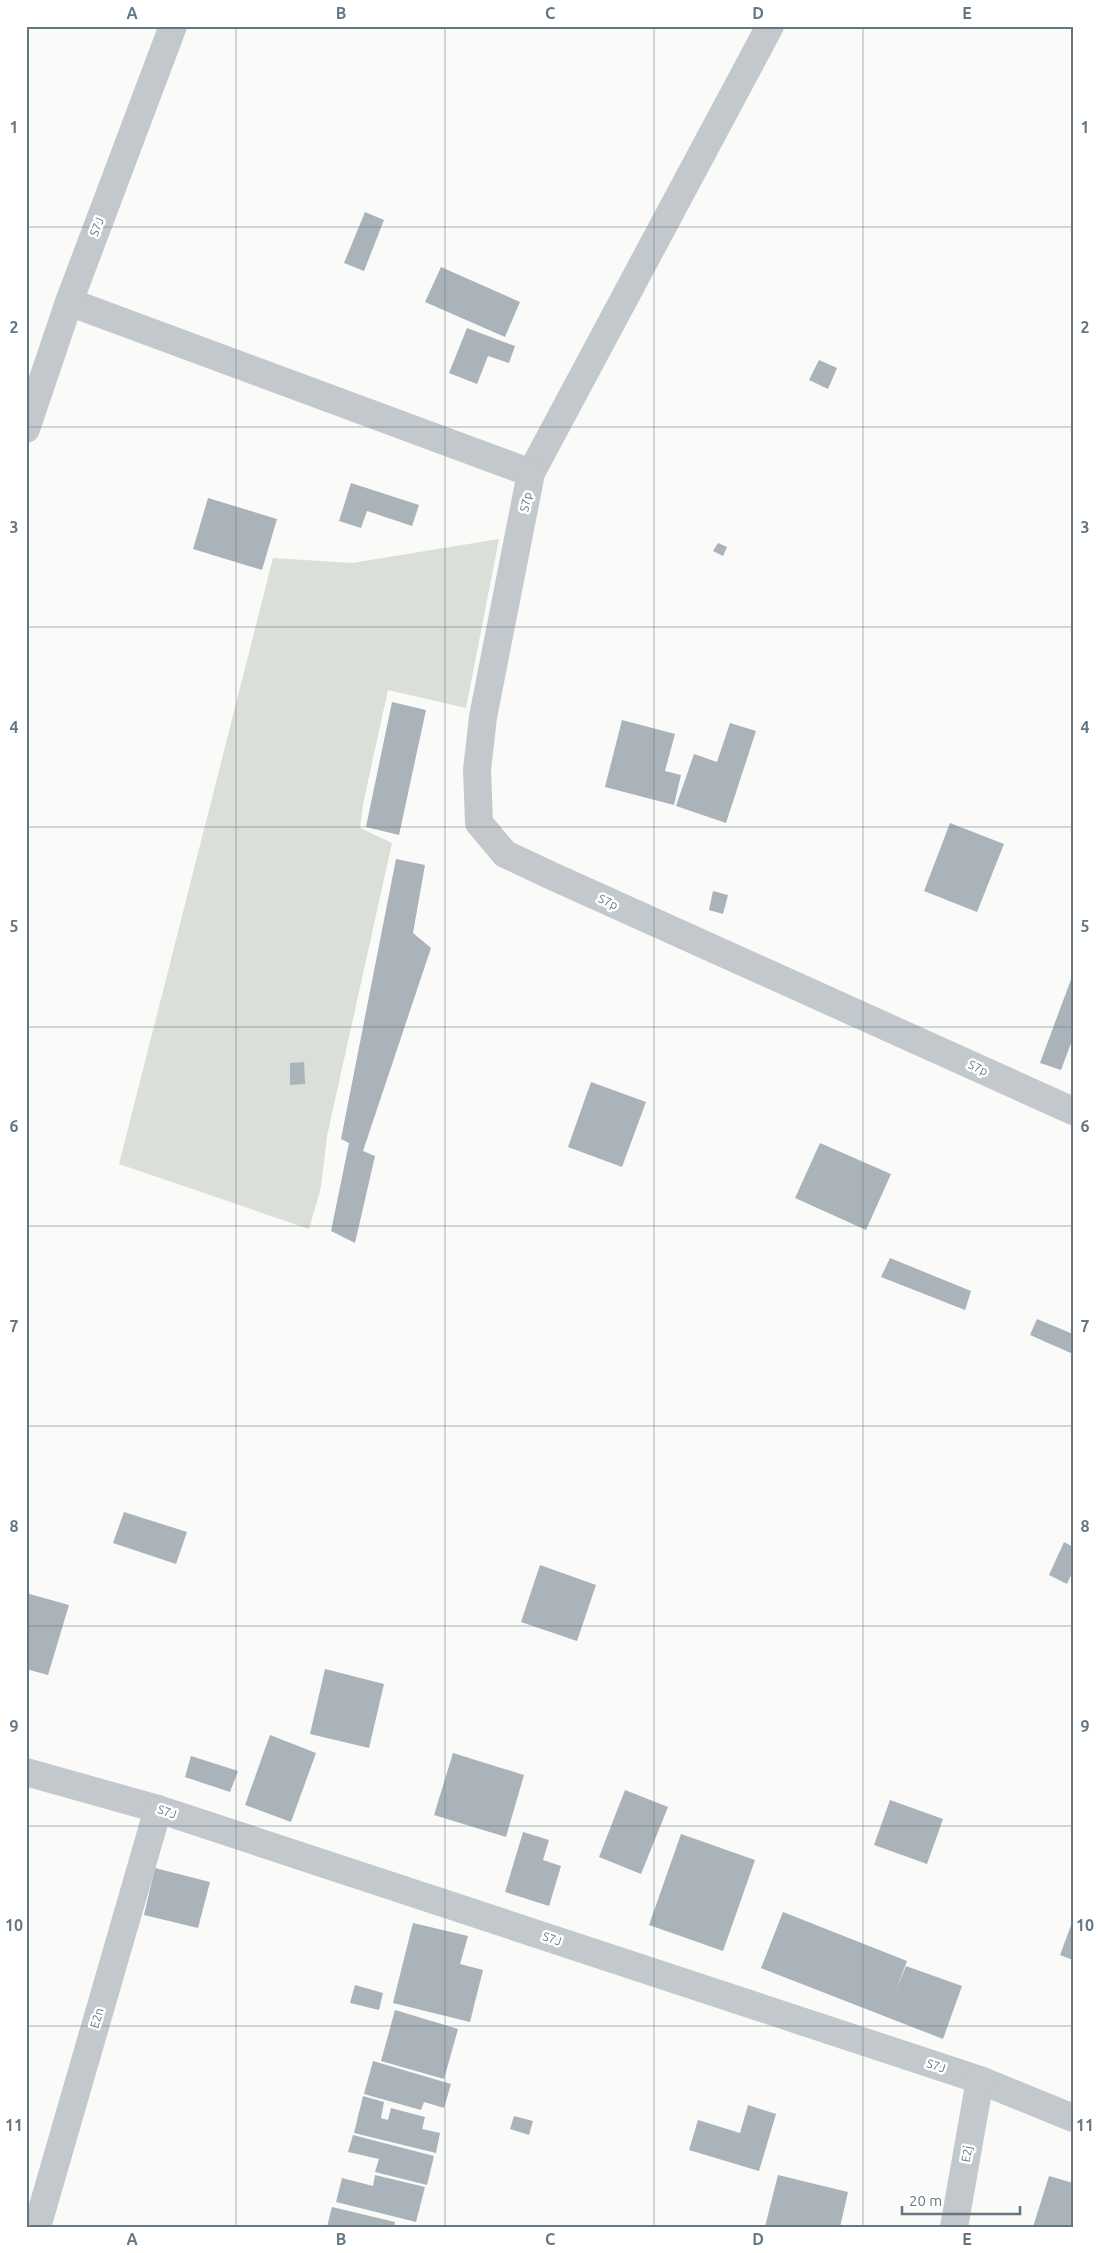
<svg xmlns="http://www.w3.org/2000/svg" width="1099" height="2253" font-family="Ubuntu,sans-serif">
<style>
.green{fill:#dadfd7}
.building{fill:#aab3b9}
.lines{fill:none;stroke-linecap:round;stroke-linejoin:round}
.minor{stroke:#c3c8cc;stroke-width:28}
.grid{fill:none;stroke:#657683;stroke-width:1;stroke-opacity:0.55}
.labels{text-anchor:middle;stroke-width:5;stroke-linejoin:round;paint-order:stroke}
.street-label{font-size:12px;fill:#657683;stroke:#fff}
.neatline{fill:none;stroke:#657683;stroke-width:2}
.grid-label{font-size:16px;text-anchor:middle;font-weight:bold;fill:#657683}
</style>
<rect width="100%" height="100%" fill="#fafaf8"/>
<polygon class="green" points="499,539 466,708 388,690 363,804 360,828 392,843 327,1136 321,1187 309,1229 119,1164 273,558 352,563"/>
<g class="building">
<polygon points="365,212 384,220 364,271 344,263"/>
<polygon points="441,267 520,302 505,337 425,302"/>
<polygon points="467,328 515,346 509,363 488,356 477,384 449,373"/>
<polygon points="819,360 837,368 828,389 809,380"/>
<polygon points="351,483 419,505 412,526 367,511 361,528 339,521"/>
<polygon points="208,498 277,519 262,570 193,549"/>
<polygon points="718,543 727,547 723,556 713,551"/>
<polygon points="392,702 426,710 399,835 366,827"/>
<polygon points="622,720 675,734 665,771 681,775 674,805 605,787"/>
<polygon points="730,723 756,731 726,823 676,806 694,754 717,762"/>
<polygon points="950,823 1004,844 977,912 924,891"/>
<polygon points="396,859 425,865 413,933 431,948 363,1151 375,1156 355,1243 331,1231 349,1143 341,1139"/>
<polygon points="713,891 728,895 723,914 709,910"/>
<polygon points="1073,974 1073,1038 1061,1070 1040,1063"/>
<polygon points="304,1062 305,1084 290,1085 290,1063"/>
<polygon points="591,1082 646,1102 622,1167 568,1147"/>
<polygon points="820,1143 891,1174 866,1230 795,1198"/>
<polygon points="890,1258 971,1291 965,1310 881,1277"/>
<polygon points="1037,1319 1073,1334 1073,1354 1030,1335"/>
<polygon points="124,1512 187,1532 176,1564 113,1543"/>
<polygon points="1064,1542 1073,1547 1073,1571 1067,1584 1049,1575"/>
<polygon points="540,1565 596,1585 577,1641 521,1622"/>
<polygon points="26,1593 69,1605 48,1675 26,1669"/>
<polygon points="325,1669 384,1684 369,1748 310,1734"/>
<polygon points="270,1735 316,1753 291,1822 245,1805"/>
<polygon points="453,1753 524,1775 506,1837 434,1815"/>
<polygon points="191,1756 238,1771 230,1792 185,1777"/>
<polygon points="625,1790 668,1807 641,1874 599,1857"/>
<polygon points="890,1800 943,1819 927,1864 874,1845"/>
<polygon points="523,1832 549,1840 543,1860 561,1866 549,1906 505,1892"/>
<polygon points="681,1834 755,1860 723,1951 649,1925"/>
<polygon points="155,1868 210,1882 198,1928 144,1915"/>
<polygon points="783,1912 907,1961 896,1990 906,1966 962,1986 943,2039 761,1968"/>
<polygon points="1073,1920 1073,1960 1060,1955"/>
<polygon points="413,1923 468,1936 460,1964 483,1970 470,2022 393,2003"/>
<polygon points="355,1985 383,1993 379,2010 350,2003"/>
<polygon points="395,2010 458,2029 444,2079 381,2061"/>
<polygon points="373,2061 451,2084 444,2108 424,2102 421,2110 364,2094"/>
<polygon points="363,2096 384,2102 381,2118 388,2120 391,2108 425,2117 422,2129 440,2133 436,2153 354,2133"/>
<polygon points="748,2105 776,2114 759,2171 689,2150 698,2120 740,2133"/>
<polygon points="514,2116 533,2121 529,2135 510,2129"/>
<polygon points="353,2135 434,2156 427,2185 375,2172 379,2159 348,2152"/>
<polygon points="375,2175 425,2187 416,2222 336,2202 342,2178 373,2186"/>
<polygon points="778,2175 848,2192 840,2227 765,2227"/>
<polygon points="1049,2176 1073,2183 1073,2227 1033,2227"/>
<polygon points="332,2207 395,2222 394,2227 327,2227"/>
</g>
<g class="lines">
<g class="minor">
<polyline points="69,302 531,473 770,26"/>
<polyline points="26,429 69,302 173,26"/>
<polyline points="531,473 483,717 477,770 479,823 505,854 552,876 1073,1111"/>
<polyline points="26,1772 158,1809 980,2080 1073,2118"/>
<polyline points="37,2227 158,1809"/>
<polyline points="954,2227 980,2080"/>
</g>
</g>
<path class="grid" d="M236,26V2227M445,26V2227M654,26V2227M863,26V2227M26,227H1073M26,427H1073M26,627H1073M26,827H1073M26,1027H1073M26,1226H1073M26,1426H1073M26,1626H1073M26,1826H1073M26,2026H1073"/>
<g class="labels">
<g class="street-label">
<text transform="translate(97 227) rotate(-69)" y="4">S7J</text>
<text transform="translate(526 502) rotate(-79)" y="4">S7p</text>
<text transform="translate(608 902) rotate(24)" y="4">S7p</text>
<text transform="translate(978 1068) rotate(24)" y="4">S7p</text>
<text transform="translate(167 1812) rotate(18)" y="4">S7J</text>
<text transform="translate(552 1939) rotate(18)" y="4">S7J</text>
<text transform="translate(97 2018) rotate(-74)" y="4">E2n</text>
<text transform="translate(936 2066) rotate(18)" y="4">S7J</text>
<text transform="translate(967 2154) rotate(-80)" y="4">E2j</text>
</g>
</g>
<rect width="1099" height="2253" fill="none" stroke="#ffffff" stroke-width="55"/>
<path d="M902 2206v8h118v-8" fill="none" stroke="#657683" stroke-width="2.5"/>
<text x="909" y="2206" font-size="15" fill="#657683" stroke="#ffffff" stroke-width="4" paint-order="stroke">20 m</text>
<rect x="28" y="28" width="1044" height="2198" class="neatline"/>
<g class="grid-label">
<text x="132" y="19">A</text>
<text x="341" y="19">B</text>
<text x="550" y="19">C</text>
<text x="758" y="19">D</text>
<text x="967" y="19">E</text>
<text x="14" y="133">1</text>
<text x="1085" y="133">1</text>
<text x="14" y="333">2</text>
<text x="1085" y="333">2</text>
<text x="14" y="533">3</text>
<text x="1085" y="533">3</text>
<text x="14" y="733">4</text>
<text x="1085" y="733">4</text>
<text x="14" y="932">5</text>
<text x="1085" y="932">5</text>
<text x="14" y="1132">6</text>
<text x="1085" y="1132">6</text>
<text x="14" y="1332">7</text>
<text x="1085" y="1332">7</text>
<text x="14" y="1532">8</text>
<text x="1085" y="1532">8</text>
<text x="14" y="1732">9</text>
<text x="1085" y="1732">9</text>
<text x="14" y="1931">10</text>
<text x="1085" y="1931">10</text>
<text x="14" y="2131">11</text>
<text x="1085" y="2131">11</text>
<text x="132" y="2245">A</text>
<text x="341" y="2245">B</text>
<text x="550" y="2245">C</text>
<text x="758" y="2245">D</text>
<text x="967" y="2245">E</text>
</g>
</svg>
